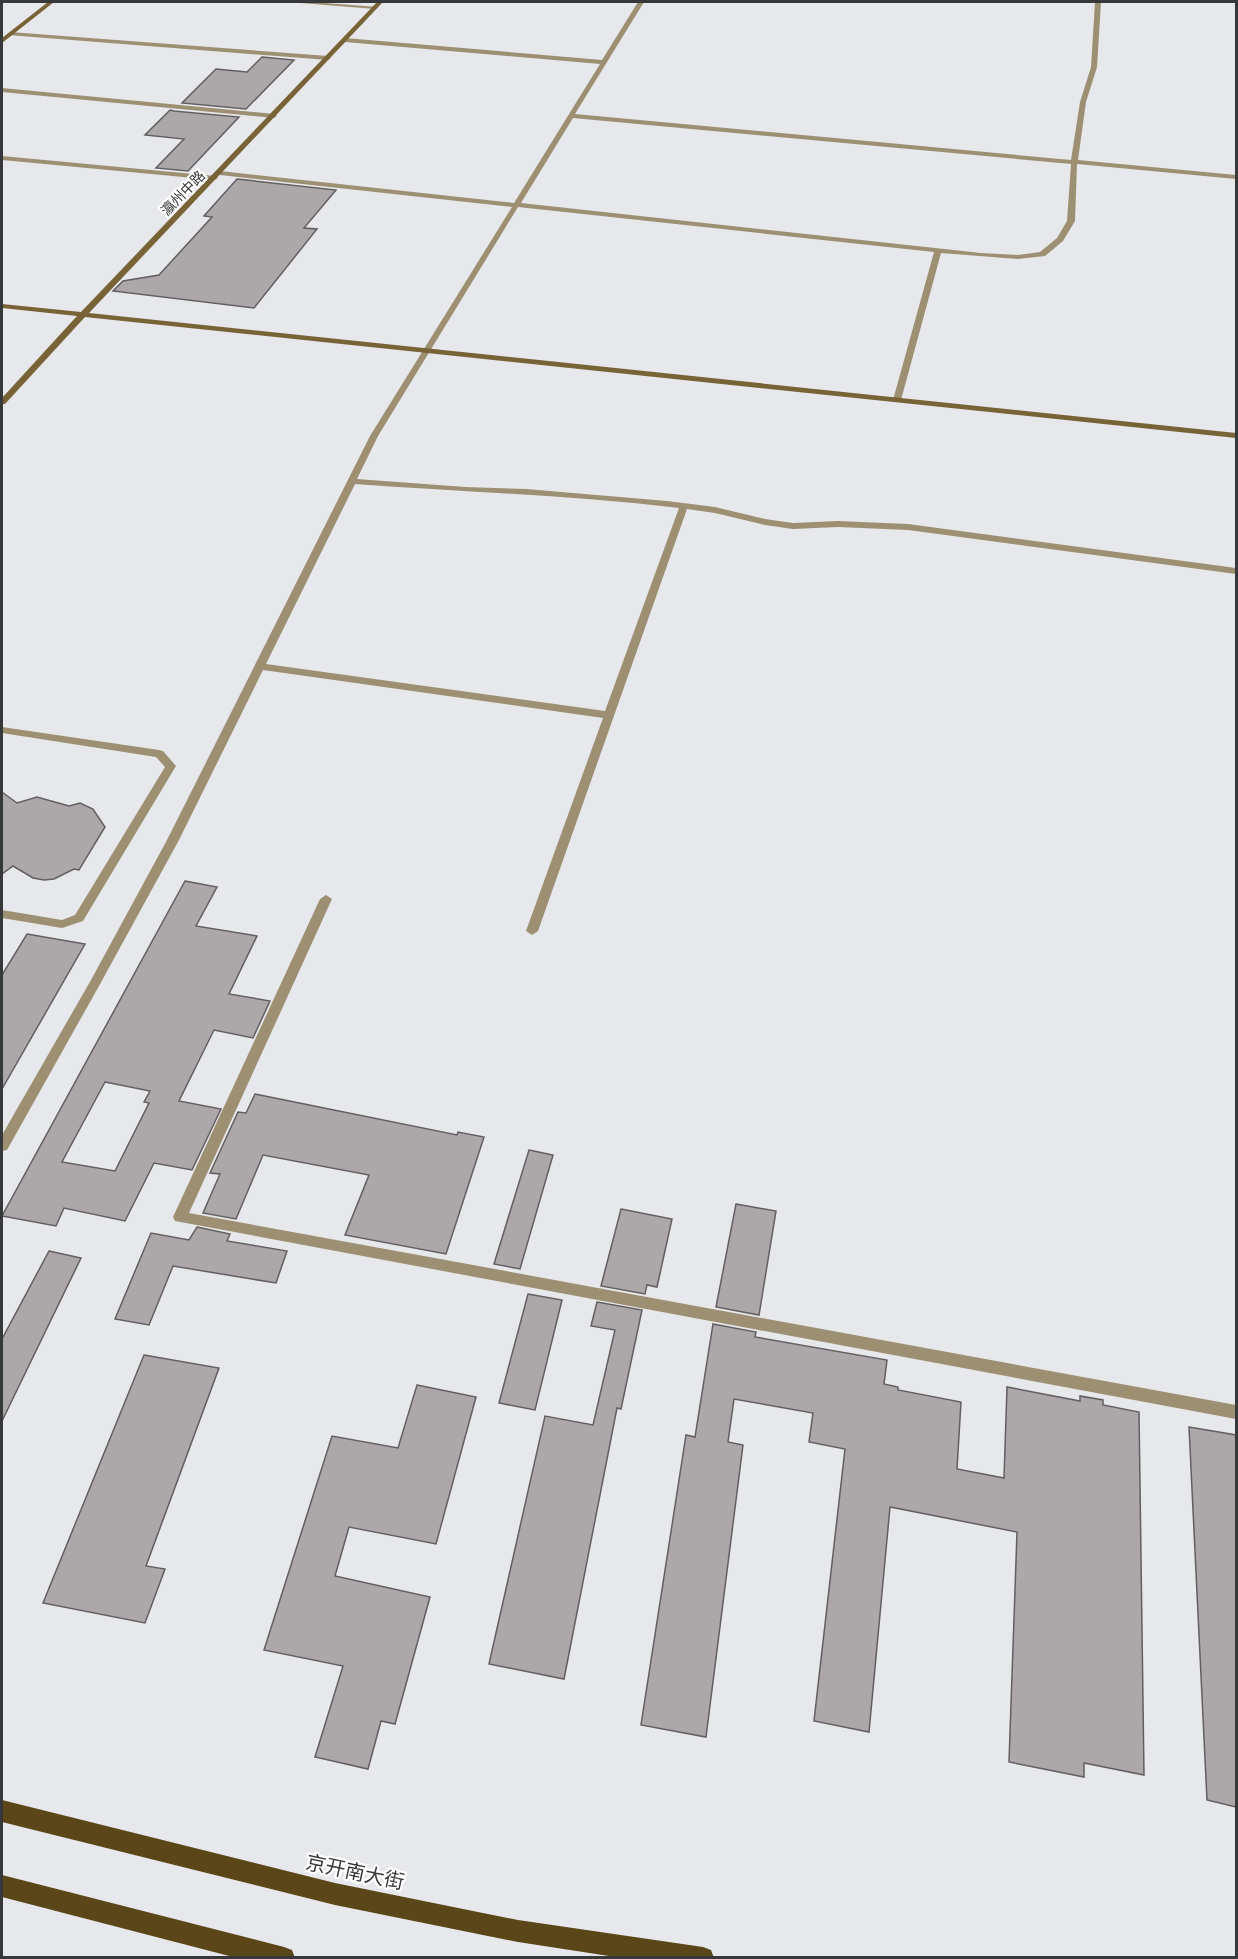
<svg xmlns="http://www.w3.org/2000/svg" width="1238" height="1959" font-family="Inter,'Noto Sans SC',sans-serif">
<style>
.building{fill:#aca8a9;stroke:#635e60;stroke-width:1.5;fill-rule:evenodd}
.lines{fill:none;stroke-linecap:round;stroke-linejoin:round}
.lane{fill:#9d8f71;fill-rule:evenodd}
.street{fill:#9d8f71;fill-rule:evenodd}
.secondary{fill:#786336;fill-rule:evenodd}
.primary{fill:#5a4618;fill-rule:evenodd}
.labels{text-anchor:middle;stroke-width:4.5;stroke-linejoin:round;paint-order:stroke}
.far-street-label{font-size:14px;fill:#373839;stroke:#fff}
.near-street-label{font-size:20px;fill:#373839;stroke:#fff}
</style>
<rect width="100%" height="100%" fill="#e7e8ec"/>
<g class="building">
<polygon points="262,57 294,60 246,109 182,103 216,69 247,72"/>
<polygon points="170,110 174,111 239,117 188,171 156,168 184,139 145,135"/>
<polygon points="237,179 336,190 304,228 317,229 254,308 113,291 123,281 159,275 212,217 204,216"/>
<polygon points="2,792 17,803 37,797 69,806 80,803 93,809 105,827 79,870 74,869 54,879 44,880 33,878 13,866 2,874"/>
<path d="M185,881L217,887L196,926L257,936L229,994L270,1001L253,1038L214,1030L179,1101L221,1109L192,1170L154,1163L125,1221L64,1208L56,1226L2,1216ZM105,1082L150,1091L144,1102L149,1103L115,1171L62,1162Z"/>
<polygon points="27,934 85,944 2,1089 2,975"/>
<polygon points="255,1094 457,1135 458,1132 484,1137 446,1254 345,1235 369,1175 263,1155 236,1219 203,1213 220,1174 210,1173 238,1112 246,1113"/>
<polygon points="529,1150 553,1155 520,1269 494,1264"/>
<polygon points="736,1204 776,1211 759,1315 716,1307"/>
<polygon points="621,1209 672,1219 657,1287 647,1285 645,1294 601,1286"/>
<polygon points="197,1227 230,1234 227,1241 287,1251 276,1283 173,1266 149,1325 115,1319 151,1233 189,1240"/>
<polygon points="49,1251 81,1258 2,1421 2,1339"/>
<polygon points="528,1294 562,1300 535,1410 499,1403"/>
<polygon points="597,1302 642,1310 621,1409 617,1408 564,1679 489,1664 545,1416 593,1425 615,1330 591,1326"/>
<polygon points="713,1324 756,1332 755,1337 887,1360 884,1384 898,1387 898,1390 961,1402 957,1469 1004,1478 1007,1387 1080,1401 1080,1396 1103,1400 1103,1405 1139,1412 1144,1775 1084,1763 1084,1777 1009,1762 1017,1532 890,1507 869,1732 814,1721 845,1449 809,1442 813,1413 734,1399 728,1442 743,1445 706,1737 641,1725 686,1435 695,1437"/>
<polygon points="144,1355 219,1368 146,1566 165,1569 145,1623 43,1603"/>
<polygon points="417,1385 476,1397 436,1544 349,1527 335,1576 430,1597 395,1724 381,1721 368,1769 315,1757 343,1666 264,1650 332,1436 398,1448"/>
<polygon points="1189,1427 1236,1435 1236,1807 1207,1800"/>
</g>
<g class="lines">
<polygon class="lane" points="2,727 159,750 163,751 176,766 83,921 62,928 2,918 2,910 62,920 75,915 165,767 156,757 2,733"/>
<g class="street">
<polygon points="288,2 312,2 378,7 375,9"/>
<path d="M638,2H644L575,114L1071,160L1080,102L1091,67L1095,2H1101L1097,67L1086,102L1078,160L1236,175V179L1077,164L1075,221L1063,241L1045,256L1018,259L941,253L901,400L897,402L893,400L934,252L518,207L378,436L357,479L465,487L526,489L667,501L715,507L765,519L793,523L838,521L908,524L1236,568V574L908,530L838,527L793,529L765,525L715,513L687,509L538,931L532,935L526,931L603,718L263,670L179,840L99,986L7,1150L2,1151V1135L91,980L167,840L370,436L512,207L220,175L217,173L220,171L514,203L600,64L345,42L342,40L345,38L602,60ZM573,118L1071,164L1067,221L1057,238L1040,252L1018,255L981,253L521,203ZM355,484C462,492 571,495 679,508L605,711L266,664Z"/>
<polygon points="10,32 328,56 331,58 328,60 8,35"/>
<polygon points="2,88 274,114 277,116 274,118 2,92"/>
<polygon points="2,156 215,176 218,178 215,180 2,160"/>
<polygon points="326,895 332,899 189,1213 1236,1405 1236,1419 175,1221 173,1217 320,899"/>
</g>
<g class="secondary">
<polygon points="48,2 54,2 2,43 2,38"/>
<polygon points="377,2 383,2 89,313 1236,433 1236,438 85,317 5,404 2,404 2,398 77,316 2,308 2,304 81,312"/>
</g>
<g class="primary">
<polygon points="2,1800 335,1883 518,1920 703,1947 711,1950 714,1958 622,1958 518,1942 335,1905 2,1822"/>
<polygon points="2,1875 284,1947 292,1950 295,1958 237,1958 2,1897"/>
</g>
</g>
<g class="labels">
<g class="far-street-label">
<text transform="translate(183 193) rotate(-46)" y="5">瀛州中路</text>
</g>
<g class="near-street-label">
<text transform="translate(355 1872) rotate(12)" y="7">京开南大街</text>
</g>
</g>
<rect width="1238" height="1959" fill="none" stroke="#373839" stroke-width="6"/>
</svg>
